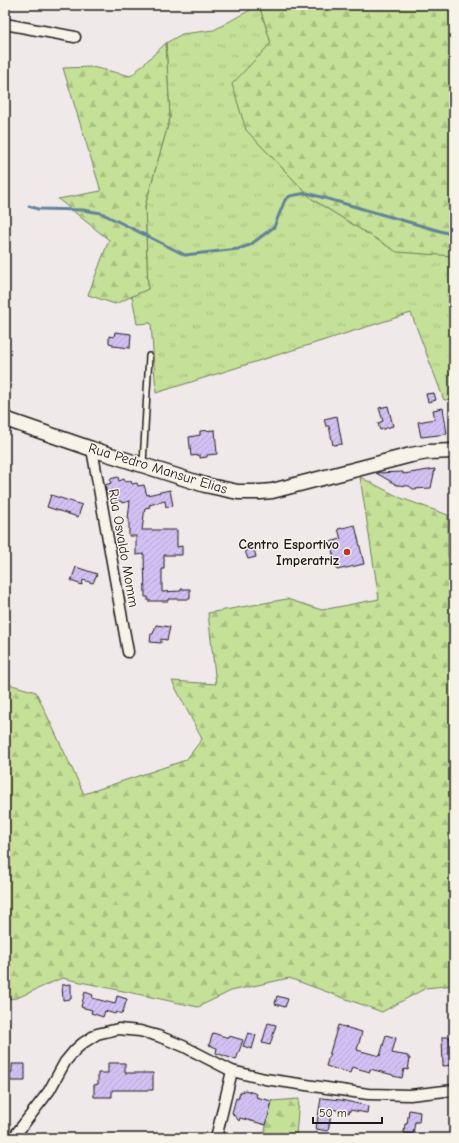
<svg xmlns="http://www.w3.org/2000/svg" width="459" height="1143" font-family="'Comic Neue',sans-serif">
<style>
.grass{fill:url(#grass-tufts);stroke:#707e5a}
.forest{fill:url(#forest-firs);stroke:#707e5a}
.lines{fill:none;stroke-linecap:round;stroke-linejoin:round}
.stream{stroke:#62829b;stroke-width:3}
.building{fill:url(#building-hatch);stroke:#1c1c1c}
.lane-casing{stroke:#1c1c1c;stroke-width:8}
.street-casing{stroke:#1c1c1c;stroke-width:13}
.secondary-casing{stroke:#1c1c1c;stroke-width:17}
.lane{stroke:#f7f3e8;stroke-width:5}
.street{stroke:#f7f3e8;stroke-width:10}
.secondary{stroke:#f7f3e8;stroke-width:14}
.poi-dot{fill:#c8321e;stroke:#f7f3e8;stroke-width:1.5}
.labels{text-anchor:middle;stroke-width:3;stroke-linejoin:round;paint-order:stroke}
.street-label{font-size:14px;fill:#1c1c1c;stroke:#f7f3e8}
.poi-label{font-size:14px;font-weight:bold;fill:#1c1c1c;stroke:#f7f3e8;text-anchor:end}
</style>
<defs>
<pattern id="grass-tufts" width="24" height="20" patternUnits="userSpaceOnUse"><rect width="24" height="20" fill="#c5e097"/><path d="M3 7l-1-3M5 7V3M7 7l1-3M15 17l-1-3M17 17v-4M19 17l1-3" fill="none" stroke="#a9c082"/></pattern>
<pattern id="forest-firs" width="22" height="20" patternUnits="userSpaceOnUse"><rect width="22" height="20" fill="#c5e097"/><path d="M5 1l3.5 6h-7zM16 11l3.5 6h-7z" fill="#a9c082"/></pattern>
<pattern id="building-hatch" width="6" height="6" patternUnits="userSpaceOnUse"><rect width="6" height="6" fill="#d2c2f4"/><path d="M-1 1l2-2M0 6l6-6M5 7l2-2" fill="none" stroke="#b4a6d1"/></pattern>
</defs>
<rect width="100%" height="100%" fill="#f0e9ea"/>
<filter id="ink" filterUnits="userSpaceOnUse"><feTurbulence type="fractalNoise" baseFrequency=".025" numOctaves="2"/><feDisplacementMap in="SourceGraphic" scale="8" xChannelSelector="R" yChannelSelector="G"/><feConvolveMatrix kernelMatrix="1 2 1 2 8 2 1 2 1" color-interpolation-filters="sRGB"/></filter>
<g filter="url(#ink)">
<polygon class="grass" points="259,5 271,43 251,135 312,199 373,237 446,255 454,256 454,399 444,400 411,313 156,393 151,323 137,324 132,296 148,289 145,206 170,118 166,43 182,34 214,30"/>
<g class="forest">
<polygon points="259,5 454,5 454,256 397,252 312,199 246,130 232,84 271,43"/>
<polygon points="166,43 170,118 145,206 148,289 115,304 88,295 109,240 58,199 101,191 63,68 92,67 131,76"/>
<polygon points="360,477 401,498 448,515 448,556 454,568 454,985 426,988 382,1012 289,978 231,991 198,1007 62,978 17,998 5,999 5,683 36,692 84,794 186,760 202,739 172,681 216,684 208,613 287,599 322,610 379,599"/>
<polygon points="299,1099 296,1136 304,1138 263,1138 272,1101"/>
</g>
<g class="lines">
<polyline class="stream" points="29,206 38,209 83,210 101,213 185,255 238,249 250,245 274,227 285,200 290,196 307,193 454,235"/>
</g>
<g class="building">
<polygon points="115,332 131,334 130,348 113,346 113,344 109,343 109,336 114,337"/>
<polygon points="434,393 436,400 428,402 426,394"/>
<polygon points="388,406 393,426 380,430 378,423 383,421 379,408"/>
<polygon points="443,408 447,434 421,437 418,422 435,419 433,410"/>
<polygon points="337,416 342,444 333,445 329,426 326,426 324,419"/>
<polygon points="215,430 217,454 207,455 207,457 200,458 200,455 191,456 189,437 200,435 200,431"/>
<polygon points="435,469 431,488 413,489 409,486 397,485 376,473 403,472 403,474"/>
<polygon points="118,477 119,481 124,479 125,482 131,481 132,484 137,483 138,486 144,485 147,495 170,490 173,506 166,507 165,501 149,505 150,507 145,508 142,530 177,530 177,547 182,546 182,555 164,555 164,569 162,569 162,592 181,591 181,589 190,589 190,599 168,599 168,601 148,601 148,597 145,597 144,554 136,555 136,536 129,536 129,519 128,519 130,501 122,503 121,501 116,502 113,493 107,494 105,485 111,483 110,479"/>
<polygon points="51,495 82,505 78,517 47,507"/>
<polygon points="355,525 364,564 337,570 330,542 341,539 338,529"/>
<polygon points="254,549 256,557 248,559 245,551"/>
<polygon points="76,567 97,574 93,583 83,580 82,585 71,581"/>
<polygon points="156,625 170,627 167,640 161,639 161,643 150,642 151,634 153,634"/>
<polygon points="71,984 71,999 63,1000 62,985"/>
<polygon points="85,992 93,995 92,998 115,1004 117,996 127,999 122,1014 116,1012 115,1014 105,1011 103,1017 91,1013 92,1010 81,1007"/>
<polygon points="277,996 288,999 285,1007 275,1004"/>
<polygon points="268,1023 276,1025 270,1045 262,1043"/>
<polygon points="338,1025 362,1032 357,1050 380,1056 386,1035 396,1038 392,1053 408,1056 408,1058 410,1058 408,1070 404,1069 402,1078 393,1076 393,1075 370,1069 370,1072 352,1067 350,1073 326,1066"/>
<polygon points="213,1033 229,1038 229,1036 243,1040 236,1060 216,1053 217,1048 209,1045"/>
<polygon points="248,1033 256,1035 252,1049 243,1046"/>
<polygon points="442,1037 450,1037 450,1046 454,1046 454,1065 443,1066"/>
<polygon points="108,1063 125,1063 125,1073 153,1073 153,1090 112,1090 112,1097 94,1097 94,1085 98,1084 98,1073 108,1073"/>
<polygon points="12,1064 25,1064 25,1081 10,1081 10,1072 12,1072"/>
<polygon points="245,1090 257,1094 256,1097 272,1101 266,1125 240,1118 239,1121 232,1113 236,1098 238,1099 240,1093"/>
<polygon points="321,1098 341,1100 368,1106 367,1113 350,1110 349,1113 332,1109 328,1131 316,1129"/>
<polygon points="409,1110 420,1112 419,1122 415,1122 413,1134 404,1133 405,1124 407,1124"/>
</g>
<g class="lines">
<g class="lane-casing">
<polyline id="lane" points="143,464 149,356"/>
</g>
<g class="street-casing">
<g id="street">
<polyline points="5,24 75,37"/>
<polyline points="92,449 128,652"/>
<polyline points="13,1138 49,1091 65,1062 75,1050 83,1043 97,1034 118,1029 140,1031 158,1036 183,1046 232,1071 265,1079 368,1094 410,1095 454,1090"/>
<polyline points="216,1138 232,1071"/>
</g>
</g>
<g class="secondary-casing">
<polyline id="secondary" points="5,419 92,449 205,485 238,492 261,492 272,491 411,455 428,452 454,451"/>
</g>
<use href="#lane" class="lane"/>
<use href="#street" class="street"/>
<use href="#secondary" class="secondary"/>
</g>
</g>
<circle class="poi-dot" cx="347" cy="552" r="4"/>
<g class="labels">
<g class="street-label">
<text transform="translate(158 468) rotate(17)" y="5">Rua Pedro Mansur Elias</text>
<text transform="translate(124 548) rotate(80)" y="5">Rua Osvaldo Momm</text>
</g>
<g class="poi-label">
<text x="339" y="549">Centro Esportivo<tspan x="339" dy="16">Imperatriz</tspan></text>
</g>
</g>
<rect width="459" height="1143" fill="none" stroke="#f7f3e8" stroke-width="20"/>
<rect x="10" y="10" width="439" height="1123" fill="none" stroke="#1c1c1c" stroke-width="1.5" filter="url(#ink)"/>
<path d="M313 1117v6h69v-6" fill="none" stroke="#1c1c1c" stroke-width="2"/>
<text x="319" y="1117" font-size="12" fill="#1c1c1c" stroke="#f7f3e8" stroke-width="3" paint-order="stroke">50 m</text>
</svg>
